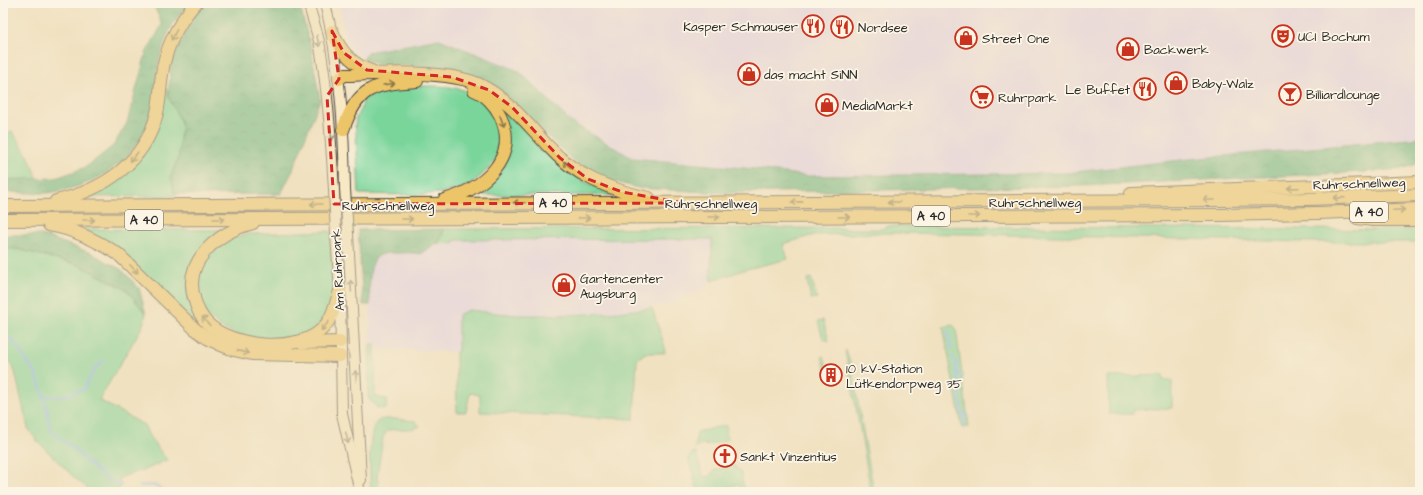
<svg xmlns="http://www.w3.org/2000/svg" width="1423" height="495" font-family="'Architects Daughter',sans-serif">
<style>
.built{fill:#e3d3f3}
.green{fill:#7ad59b;stroke:#528063}
.forest{fill:url(#forest-crowns);stroke:#477057}
.lines{fill:none;stroke-linecap:round;stroke-linejoin:round}
.stream{stroke:#80b5ee;stroke-width:2.5}
.secondary-casing{stroke:#494642;stroke-width:12}
.highway-casing{stroke:#494642;stroke-width:14}
.secondary{stroke:#f8e8c3;stroke-width:10}
.highway{stroke:#edc569;stroke-width:12}
.secondary-bridge-casing{stroke:#494642;stroke-width:12;stroke-linecap:butt}
.secondary-bridge{stroke:#f8e8c3;stroke-width:10}
.oneway{stroke:#8c784a}
.oneway2{stroke:#928a77}
.marked{fill:none;stroke:#d62828;stroke-width:3;stroke-dasharray:8 5;stroke-linejoin:round}
.labels{text-anchor:middle;stroke-width:3.5;stroke-linejoin:round;paint-order:stroke}
.shield{fill:#fcf5e5;stroke:#6a6863;stroke-width:1}
.shield-label{font-size:12px;font-weight:bold;fill:#2b2b2b}
.poi-label{font-size:13px;fill:#2b2b2b;stroke:#fcf5e5;text-anchor:start}
.street-label{font-size:13px;fill:#2b2b2b;stroke:#fcf5e5}
</style>
<defs>
<pattern id="forest-crowns" width="20" height="18" patternUnits="userSpaceOnUse"><rect width="20" height="18" fill="#63b683"/><path d="M2 6a3 3 0 1 1 6 0M12 15a3 3 0 1 1 6 0" fill="none" stroke="#52946b"/></pattern>
</defs>
<rect width="100%" height="100%" fill="#fcf5e5"/>
<filter id="ink" filterUnits="userSpaceOnUse"><feTurbulence type="fractalNoise" baseFrequency=".025" numOctaves="2"/><feDisplacementMap in="SourceGraphic" scale="8" xChannelSelector="R" yChannelSelector="G"/><feConvolveMatrix kernelMatrix="1 2 1 2 8 2 1 2 1" color-interpolation-filters="sRGB"/></filter>
<filter id="wash" filterUnits="userSpaceOnUse"><feTurbulence type="fractalNoise" baseFrequency=".012" numOctaves="4" result="noise"/><feDisplacementMap in="SourceGraphic" scale="16" xChannelSelector="R" yChannelSelector="G"/><feGaussianBlur stdDeviation="0.9" result="paint"/><feColorMatrix in="noise" values="0 0 0 0 0 0 0 0 0 0 0 0 0 0 0 0 0 1.4 0 .05"/><feComposite in="paint" operator="in"/></filter>
<g filter="url(#wash)">
<rect width="100%" height="100%" fill="#f0e1c1"/>
<g class="built">
<polygon points="339,3 1417,3 1420,4 1420,138 1190,159 1066,173 807,176 755,169 632,158 571,122 519,71 398,47 368,52 363,59 353,52 346,42"/>
<polygon points="712,239 711,281 703,291 679,298 673,304 609,313 567,315 516,315 468,310 458,316 458,352 375,349 375,343 370,344 370,276 373,263 378,257 385,253 413,253 420,254 428,248 437,244 453,243 454,240"/>
</g>
<g class="green">
<path d="M415,86C434,86 454,85 471,93C480,98 486,103 491,111C494,115 498,120 499,124C501,130 502,139 501,145C499,162 479,180 464,187C438,198 388,194 359,194L356,129L355,127L356,118L363,104L361,102L377,89Z"/>
<polygon points="166,88 181,123 179,155 171,177 175,196 82,197 128,169"/>
<polygon points="496,99 565,169 585,182 616,195 469,195 504,164"/>
<polygon points="12,131 28,156 38,179 3,180 3,138"/>
<polygon points="888,226 1420,230 1420,242 1307,242 969,234 885,233 814,235 783,244 788,259 747,269 711,281 712,239 454,240 454,243 437,244 443,236 443,229 840,228 846,229 881,229 885,228"/>
<polygon points="80,229 226,230 188,277 215,333 330,347 330,349 252,349 206,331"/>
<polygon points="330,231 334,292 327,317 312,332 290,340 256,339 239,335 220,327 206,314 198,294 197,280 206,257 221,243 232,238 247,234"/>
<polygon points="3,248 21,250 79,265 127,290 146,314 142,327 99,400 144,425 149,436 167,460 147,469 124,476 119,479 121,486 118,489 120,492 93,492 78,481 37,441 28,428 15,372 12,365 3,354"/>
<polygon points="811,278 817,298 811,299 807,280 807,279"/>
<polygon points="652,308 664,344 665,353 645,353 637,360 634,419 609,418 480,412 480,395 470,393 466,412 457,412 456,352 458,352 458,315 468,310 516,315 567,315 609,313"/>
<polygon points="823,320 829,341 823,339 818,321"/>
<polygon points="953,325 956,328 969,427 962,428 943,327"/>
<polygon points="375,343 375,397 387,399 386,409 377,408 368,398 370,344"/>
<polygon points="846,350 852,369 874,492 871,492 860,429 845,351"/>
<polygon points="824,356 828,369 833,370 834,379 829,380 822,357"/>
<polygon points="1163,375 1163,380 1172,380 1172,408 1133,410 1132,414 1109,414 1108,377"/>
<path d="M396,419L415,421L420,426L411,429L388,430L383,437L377,477L380,492H371C370,479 367,428 378,421C382,418 391,419 396,419Z"/>
<polygon points="726,425 727,432 725,435 728,438 727,440 705,446 706,444 701,444 697,448 695,448 697,432"/>
<polygon points="696,452 703,476 705,477 709,476 715,470 734,465 735,468 737,468 741,473 745,492 743,492 738,484 717,492 698,492 688,457 692,453"/>
</g>
<g class="forest">
<path d="M153,3H189C166,28 160,50 156,83C155,93 155,104 152,114C136,162 94,188 46,193C32,194 17,192 3,192V180L56,178L86,167L113,146L127,123L146,53L162,25Z"/>
<polygon points="208,3 299,3 311,48 320,100 292,172 281,194 195,195 175,194 171,177 179,155 181,123 168,96 171,63 196,13"/>
<polygon points="439,39 519,71 571,122 632,158 755,169 807,176 1066,173 1190,159 1420,138 1420,163 1402,169 1364,172 1083,186 724,193 638,188 596,177 570,158 500,90 478,78 455,71 413,66 377,64 363,59 368,52"/>
<path d="M443,229C442,245 431,245 420,254C412,252 404,253 395,253C389,253 382,253 377,257C367,266 370,292 370,305H363L358,230Z"/>
<polygon points="3,235 42,235 91,253 122,270 139,288 146,314 127,290 79,265 21,250 3,248"/>
</g>
<g class="lines">
<g class="stream">
<polyline points="3,331 13,341 36,374 47,408 49,425 55,435 75,449 86,461 109,481 121,485"/>
<polyline points="948,331 951,349"/>
<polyline points="952,357 956,362 958,381"/>
<polyline points="957,373 963,376"/>
<polyline points="959,392 965,428"/>
<path d="M43,396C60,399 68,395 84,389L94,370L104,360"/>
<polyline points="962,414 968,417"/>
<path d="M140,486C149,485 158,483 163,492"/>
</g>
</g>
</g>
<g filter="url(#ink)">
<g class="lines">
<g class="secondary-casing">
<g id="secondary">
<path d="M308,3C312,16 316,29 319,41C328,91 331,140 334,190"/>
<path d="M325,3C340,64 344,126 345,189"/>
<polyline points="348,234 361,480"/>
<polyline points="336,235 340,291 342,414 360,492"/>
</g>
</g>
<g class="highway-casing">
<g id="highway">
<path d="M332,31C340,51 352,65 374,72"/>
<path d="M339,79L344,75H351C385,73 447,70 478,84C508,98 526,123 548,146C575,176 610,190 649,198"/>
<path d="M343,130C358,86 374,84 417,81"/>
<polyline points="1131,193 1420,182"/>
<path d="M444,200C482,190 521,158 500,115C495,105 485,94 474,90"/>
<path d="M56,201C103,190 145,163 157,113C161,96 160,76 165,59C170,39 182,18 196,3"/>
<polyline points="3,206 1222,200 1308,199 1420,195"/>
<polyline points="1357,218 1373,220 1420,220"/>
<polyline points="3,220 1221,215 1318,213 1420,209"/>
<path d="M253,223C219,232 181,261 195,301C197,309 202,318 208,324C232,347 294,353 320,331C332,321 335,305 340,291"/>
<path d="M49,225C74,229 96,240 118,254L195,329L207,338L221,345L234,350L252,354L340,356"/>
<polyline points="301,343 340,342"/>
</g>
</g>
<use href="#secondary" class="secondary"/>
<use href="#highway" class="highway"/>
<g class="secondary-bridge-casing">
<g id="secondary-bridge">
<polyline points="345,189 348,234"/>
<polyline points="334,190 336,235"/>
</g>
</g>
<use href="#secondary-bridge" class="secondary-bridge"/>
</g>
<defs><path id="oneway-shaft" d="M-6 0H5M1.5-3L5.5 0L1.5 3" fill="none" stroke-width="1.6" stroke-linecap="round" stroke-linejoin="round"/></defs>
<g class="oneway">
<use href="#oneway-shaft" transform="translate(174 35) rotate(117)"/>
<use href="#oneway-shaft" transform="translate(389 84) rotate(-9)"/>
<use href="#oneway-shaft" transform="translate(502 121) rotate(70)"/>
<use href="#oneway-shaft" transform="translate(134 157) rotate(129)"/>
<use href="#oneway-shaft" transform="translate(568 165) rotate(-140)"/>
<use href="#oneway-shaft" transform="translate(1293 188) rotate(178)"/>
<use href="#oneway-shaft" transform="translate(1339 198) rotate(178)"/>
<use href="#oneway-shaft" transform="translate(1209 200) rotate(180)"/>
<use href="#oneway-shaft" transform="translate(797 202) rotate(179)"/>
<use href="#oneway-shaft" transform="translate(894 202) rotate(180)"/>
<use href="#oneway-shaft" transform="translate(519 203) rotate(180)"/>
<use href="#oneway-shaft" transform="translate(316 204) rotate(180)"/>
<use href="#oneway-shaft" transform="translate(1399 210) rotate(-3)"/>
<use href="#oneway-shaft" transform="translate(974 216)"/>
<use href="#oneway-shaft" transform="translate(714 217)"/>
<use href="#oneway-shaft" transform="translate(844 217)"/>
<use href="#oneway-shaft" transform="translate(584 218)"/>
<use href="#oneway-shaft" transform="translate(219 219)"/>
<use href="#oneway-shaft" transform="translate(407 219)"/>
<use href="#oneway-shaft" transform="translate(89 220)"/>
<use href="#oneway-shaft" transform="translate(134 269) rotate(46)"/>
<use href="#oneway-shaft" transform="translate(206 321) rotate(-131)"/>
<use href="#oneway-shaft" transform="translate(325 326) rotate(130)"/>
<use href="#oneway-shaft" transform="translate(243 352) rotate(13)"/>
</g>
<g class="oneway2">
<use href="#oneway-shaft" transform="translate(318 41) rotate(78)"/>
<use href="#oneway-shaft" transform="translate(331 135) rotate(85)"/>
<use href="#oneway-shaft" transform="translate(351 286) rotate(-94)"/>
<use href="#oneway-shaft" transform="translate(356 376) rotate(-93)"/>
<use href="#oneway-shaft" transform="translate(347 438) rotate(77)"/>
</g>
</g>
<path d="M0 0H1423V495H0ZM332,31L344,53L367,70L452,77L489,90L512,107L560,158L588,179L622,192L684,203L334,204L327,96L339,79Z" fill="#f0e1c1" fill-opacity=".55" fill-rule="evenodd"/>
<path class="marked" d="M332,31L344,53L367,70L452,77L489,90L512,107L560,158L588,179L622,192L684,203L334,204L327,96L339,79Z"/>
<defs>
<g id="restaurant-ring" transform="scale(1.15)"><circle r="9.5" fill="#fcf5e5" stroke="#c8321e" stroke-width="1.5"/><path d="M-5-6h1v4h1v-4h1v4h1v-4h1v5L-1.5 .5V6h-2V.5L-5-1ZM5-6V6H3V1.5H1.5Q1.5-4 5-6Z" fill="#c8321e"/></g>
<g id="theatre-ring" transform="scale(1.15)"><circle r="9.5" fill="#fcf5e5" stroke="#c8321e" stroke-width="1.5"/><path d="M-5-5.5Q0-4 5-5.5V0Q5 5 0 6Q-5 5-5 0ZM-3.3-2.5H-1v1.5H-3.3ZM1-2.5H3.3v1.5H1ZM-2.8 1Q0 5.5 2.8 1Z" fill="#c8321e"/></g>
<g id="shop-ring" transform="scale(1.15)"><circle r="9.5" fill="#fcf5e5" stroke="#c8321e" stroke-width="1.5"/><path d="M-5-2.5h2.3a2.7 3.5 0 0 1 5.4 0H5L5.5 6h-11ZM-1.5-2.5h3a1.5 2.3 0 0 0-3 0Z" fill="#c8321e"/></g>
<g id="bar-ring" transform="scale(1.15)"><circle r="9.5" fill="#fcf5e5" stroke="#c8321e" stroke-width="1.5"/><path d="M-6-5H6L.8 .8V4.5H3.5V6h-7V4.5H-.8V.8Z" fill="#c8321e"/></g>
<g id="supermarket-ring" transform="scale(1.15)"><circle r="9.5" fill="#fcf5e5" stroke="#c8321e" stroke-width="1.5"/><path d="M-6-5.5h2.5l.6 2H6L4.5 2H-2.5L-4.4-4H-6ZM-1.5 3.2a1.3 1.3 0 1 0 .1 0ZM3 3.2a1.3 1.3 0 1 0 .1 0Z" fill="#c8321e"/></g>
<g id="building-ring" transform="scale(1.15)"><circle r="9.5" fill="#fcf5e5" stroke="#c8321e" stroke-width="1.5"/><path d="M-4-6H4V6H1V3H-1V6H-4ZM-2.5-4.3h1.7v1.8h-1.7ZM.8-4.3h1.7v1.8H.8ZM-2.5-1h1.7V.8h-1.7ZM.8-1h1.7V.8H.8Z" fill="#c8321e"/></g>
<g id="church-ring" transform="scale(1.15)"><circle r="9.5" fill="#fcf5e5" stroke="#c8321e" stroke-width="1.5"/><path d="M-1.2-6h2.4v3.5h3.3v2.4h-3.3V6h-2.4V-.1h-3.3v-2.4h3.3Z" fill="#c8321e"/></g>
</defs>
<g fill-rule="evenodd">
<use href="#restaurant-ring" x="813" y="26"/>
<use href="#restaurant-ring" x="842" y="27"/>
<use href="#theatre-ring" x="1283" y="36"/>
<use href="#shop-ring" x="966" y="38"/>
<use href="#shop-ring" x="1128" y="49"/>
<use href="#shop-ring" x="749" y="74"/>
<use href="#shop-ring" x="1176" y="83"/>
<use href="#restaurant-ring" x="1145" y="89"/>
<use href="#bar-ring" x="1290" y="94"/>
<use href="#supermarket-ring" x="982" y="97"/>
<use href="#shop-ring" x="827" y="105"/>
<use href="#shop-ring" x="564" y="285"/>
<use href="#building-ring" x="831" y="375"/>
<use href="#church-ring" x="725" y="456"/>
</g>
<g class="labels">
<g class="shield">
<rect x="534" y="193" width="38" height="20" rx="3"/>
<rect x="1350" y="202" width="38" height="20" rx="3"/>
<rect x="912" y="206" width="38" height="20" rx="3"/>
<rect x="125" y="210" width="38" height="20" rx="3"/>
</g>
<g class="shield-label">
<text x="553" y="207">A 40</text>
<text x="1369" y="216">A 40</text>
<text x="931" y="220">A 40</text>
<text x="144" y="224">A 40</text>
</g>
<g class="poi-label">
<text x="798" y="31" text-anchor="end">Kasper Schmauser</text>
<text x="858" y="32">Nordsee</text>
<text x="1298" y="41">UCI Bochum</text>
<text x="982" y="43">Street One</text>
<text x="1144" y="54">Backwerk</text>
<text x="764" y="79">das macht SiNN</text>
<text x="1192" y="88">Baby-Walz</text>
<text x="1130" y="94" text-anchor="end">Le Buffet</text>
<text x="1306" y="99">Billiardlounge</text>
<text x="998" y="102">Ruhrpark</text>
<text x="842" y="110">MediaMarkt</text>
<text x="580" y="283">Gartencenter<tspan x="580" dy="15">Augsburg</tspan></text>
<text x="846" y="373">10 kV-Station<tspan x="846" dy="15">Lütkendorpweg 35</tspan></text>
<text x="740" y="461">Sankt Vinzentius</text>
</g>
<g class="street-label">
<text transform="translate(1359 183) rotate(-2)" y="5">Ruhrschnellweg</text>
<text x="1035" y="207">Ruhrschnellweg</text>
<text x="711" y="208">Ruhrschnellweg</text>
<text x="388" y="210">Ruhrschnellweg</text>
<text transform="translate(337 270) rotate(-93)" y="5">Am Ruhrpark</text>
</g>
</g>
<rect width="1423" height="495" fill="none" stroke="#fcf5e5" stroke-width="16"/>
</svg>
